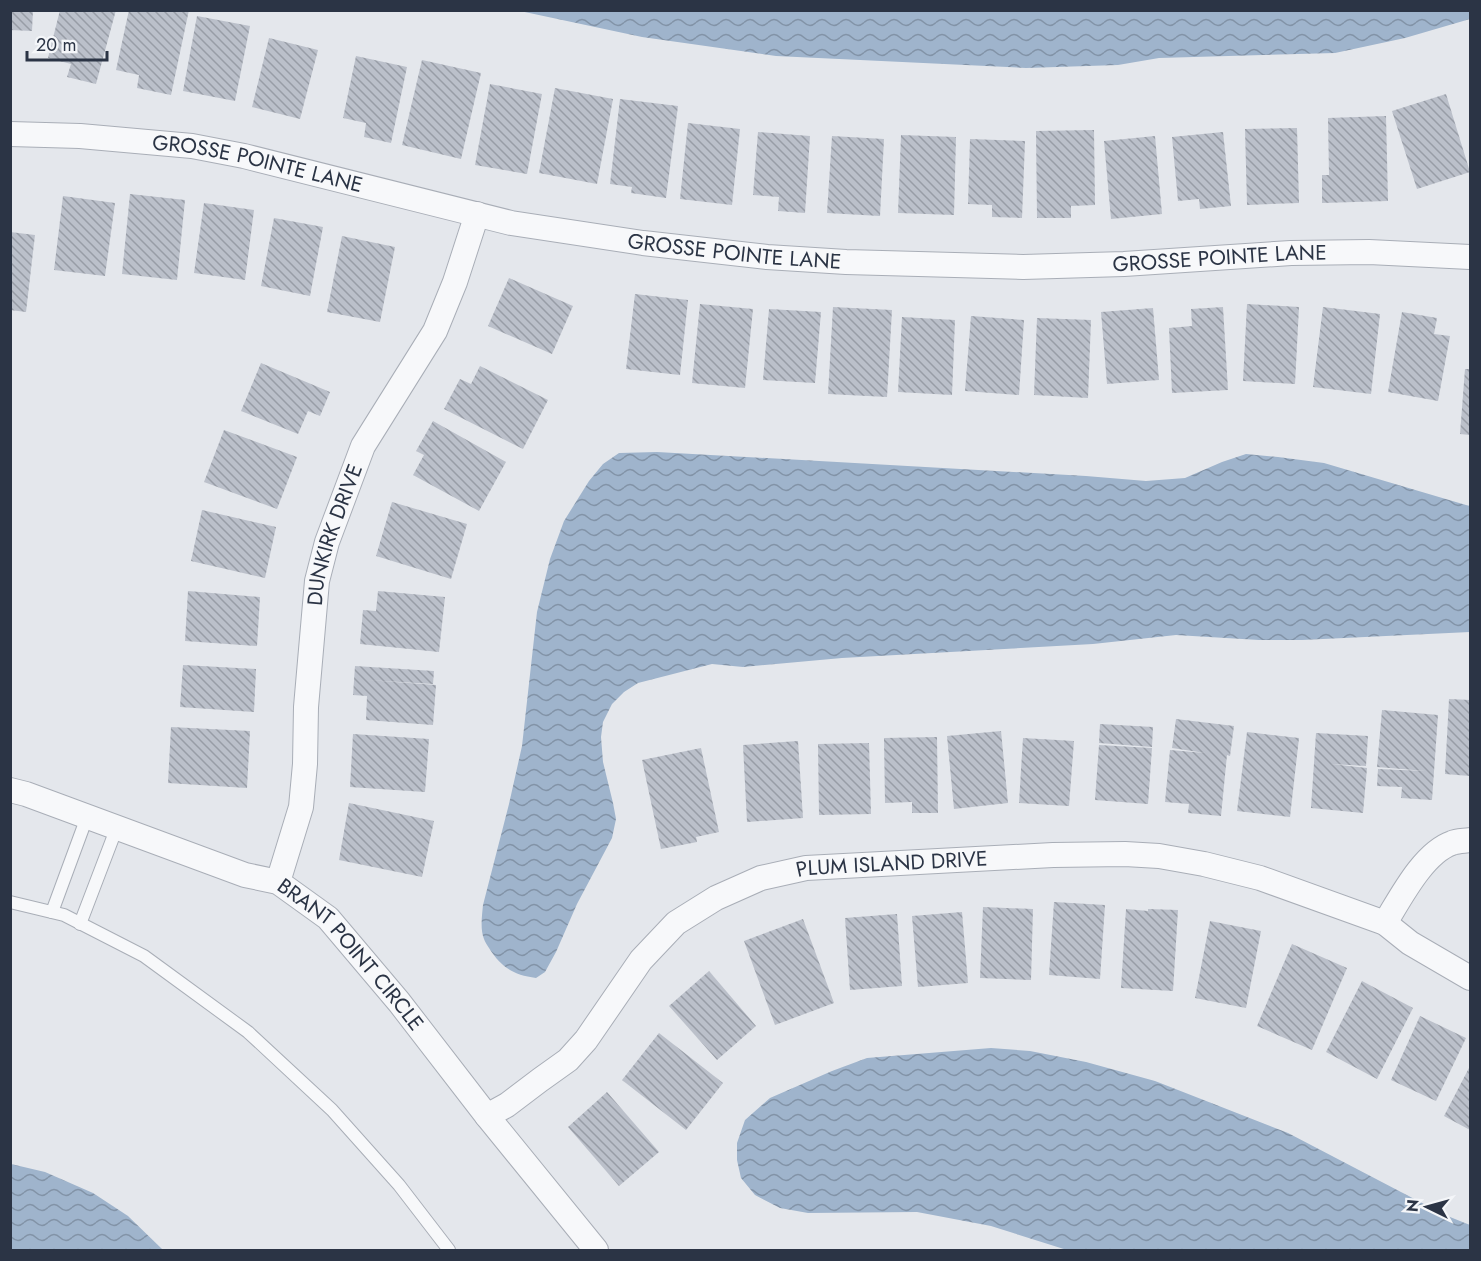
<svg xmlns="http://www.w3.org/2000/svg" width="1481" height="1261" font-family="Jost,sans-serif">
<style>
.water{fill:url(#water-waves)}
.building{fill:url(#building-back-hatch)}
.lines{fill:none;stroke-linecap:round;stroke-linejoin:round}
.service-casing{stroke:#a9aeb7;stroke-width:14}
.minor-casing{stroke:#a9aeb7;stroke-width:26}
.service{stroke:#f7f8fa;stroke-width:12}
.minor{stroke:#f7f8fa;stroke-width:24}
.labels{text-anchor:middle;stroke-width:4.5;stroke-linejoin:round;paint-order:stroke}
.street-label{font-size:21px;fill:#2b3445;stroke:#f4f6f9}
</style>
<defs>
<pattern id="water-waves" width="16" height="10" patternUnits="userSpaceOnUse" patternTransform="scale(1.5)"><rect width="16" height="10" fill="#9fb4cc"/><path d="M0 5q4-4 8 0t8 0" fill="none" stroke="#8293a7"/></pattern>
<pattern id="building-back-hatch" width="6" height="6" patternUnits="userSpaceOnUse" patternTransform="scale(1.5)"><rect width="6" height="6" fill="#bbc0ca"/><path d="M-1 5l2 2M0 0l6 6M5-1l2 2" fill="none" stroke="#989da6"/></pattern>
</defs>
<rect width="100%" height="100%" fill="#e4e7ec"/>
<g class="water">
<polygon points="1470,10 1470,19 1405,38 1335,53 1159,58 1118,65 1026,68 776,56 642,37 520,11"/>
<path d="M657,452L1086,476L1146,481L1185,478L1222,462L1246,454L1278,457L1324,463L1466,505L1470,506V632L1302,640H1259L1176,635L1093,644L842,658L743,667L712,664L638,683L624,692L612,704L603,722L601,737L603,762L613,803L616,819L612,838L577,904L556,952L545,972L536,978C513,975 501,967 489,948C487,945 485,942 484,939C480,929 482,916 483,905L509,804L522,746L537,612L550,559L564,521L589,481L603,464L619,453Z"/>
<polygon points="991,1048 1030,1051 1086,1062 1155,1081 1288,1133 1445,1215 1470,1225 1470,1250 1067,1250 991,1226 917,1212 808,1213 780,1208 755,1195 741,1178 737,1160 737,1143 745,1120 770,1098 832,1071 867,1058"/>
<polygon points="11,1164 45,1172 93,1193 128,1216 163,1250 11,1250"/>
</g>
<g class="building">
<polygon points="10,10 33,10 32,31 10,30"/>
<polygon points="60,10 116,10 96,84 67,77 71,64 48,58"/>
<polygon points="129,10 189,10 171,95 137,88 139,75 116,70"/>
<polygon points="197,16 250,26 235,101 183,91"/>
<polygon points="269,38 318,50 300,119 252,107"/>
<polygon points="356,56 407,67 391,143 364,137 366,123 343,118"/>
<polygon points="422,60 481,73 461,159 402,145"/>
<polygon points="490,84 542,94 527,174 475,165"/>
<polygon points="555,88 613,99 597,184 539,173"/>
<polygon points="1446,94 1470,172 1417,189 1392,111"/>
<polygon points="620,99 678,106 666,198 631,193 632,187 610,184"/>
<polygon points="1386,116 1388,201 1322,203 1322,175 1329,175 1328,118"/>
<polygon points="688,123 740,129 732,205 680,199"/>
<polygon points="1297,128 1299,203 1247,205 1245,129"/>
<polygon points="1094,130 1095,205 1071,206 1071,218 1037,218 1036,131"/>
<polygon points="758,132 810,136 805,213 778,211 779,197 753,195"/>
<polygon points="1223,132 1231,206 1200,209 1199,199 1178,201 1172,137"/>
<polygon points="901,135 956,137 954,215 898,213"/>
<polygon points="832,136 884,139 880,216 827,213"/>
<polygon points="1155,136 1162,214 1111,219 1104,141"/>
<polygon points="970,139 1025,141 1022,218 992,217 992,205 968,204"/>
<polygon points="130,194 185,200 177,280 122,274"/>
<polygon points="63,196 115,203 105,276 54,270"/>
<polygon points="204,203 254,210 245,280 194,273"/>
<polygon points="274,218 323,227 310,296 261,286"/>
<polygon points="10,232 35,235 26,312 10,310"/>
<polygon points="342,236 395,247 380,322 327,312"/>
<polygon points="509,278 573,306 552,354 488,326"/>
<polygon points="635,294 688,300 680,375 626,369"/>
<polygon points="700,304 753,309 745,388 692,383"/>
<polygon points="1247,304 1299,307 1295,384 1243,381"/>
<polygon points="833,307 892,310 887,397 828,394"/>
<polygon points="1223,307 1228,390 1172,393 1169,328 1192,326 1191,309"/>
<polygon points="1323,307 1380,314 1371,394 1313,387"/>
<polygon points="1153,308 1159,380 1107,384 1101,312"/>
<polygon points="769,309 821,312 815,383 763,380"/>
<polygon points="1402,312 1437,318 1434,334 1450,336 1438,401 1388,392"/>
<polygon points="971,316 1024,320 1019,395 965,391"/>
<polygon points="902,317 955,320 952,395 898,392"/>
<polygon points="1037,318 1091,320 1088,398 1034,395"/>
<polygon points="261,363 330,392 320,416 308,411 298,434 241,411"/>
<polygon points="480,366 548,400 523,449 444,409 460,379 471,384"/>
<polygon points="1465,369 1470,369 1470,435 1460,434"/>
<polygon points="433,421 506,462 479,511 413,475 424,455 416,451"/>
<polygon points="224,430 297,457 277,509 204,482"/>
<polygon points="392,502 467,524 451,579 376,556"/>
<polygon points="202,510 276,527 265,578 191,561"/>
<polygon points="188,591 260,597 257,646 185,641"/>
<polygon points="378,591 445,597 439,652 360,644 363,610 376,611"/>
<polygon points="183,665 256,669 254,712 180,707"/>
<polygon points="355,666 434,671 433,684 367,680 436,685 433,725 366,720 367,696 353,695"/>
<polygon points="1449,699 1470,700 1470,776 1445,774"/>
<polygon points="1382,710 1438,715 1432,800 1401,798 1402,787 1377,786 1378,769 1426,771 1377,767"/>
<polygon points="1176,719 1234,726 1230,756 1227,755 1221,816 1188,813 1189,804 1165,802 1170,750 1205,753 1172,748"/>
<polygon points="1100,724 1153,727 1152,747 1099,743"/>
<polygon points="171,727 250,731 247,788 168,783"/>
<polygon points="1001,731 1008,803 954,809 947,736"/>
<polygon points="1247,732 1299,738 1290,817 1237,811"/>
<polygon points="1316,733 1368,736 1366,766 1331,764 1367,768 1363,813 1311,808"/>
<polygon points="353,734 429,739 425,792 350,787"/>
<polygon points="937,737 938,813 912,813 912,802 885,803 884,738"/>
<polygon points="1023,738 1074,741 1069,806 1019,803"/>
<polygon points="798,741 803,818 747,822 743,745"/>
<polygon points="869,743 871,814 819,815 818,744"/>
<polygon points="1099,745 1152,748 1148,804 1095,800"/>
<polygon points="701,748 719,832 696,837 697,842 661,849 642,760"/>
<polygon points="349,803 434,821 422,877 339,860"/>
<polygon points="1054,902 1105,905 1100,979 1049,975"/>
<polygon points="983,907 1033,909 1031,980 980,978"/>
<polygon points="1126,909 1148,911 1148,909 1178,910 1173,991 1121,988"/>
<polygon points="962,912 968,983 918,987 912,916"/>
<polygon points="897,914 902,986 850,990 845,918"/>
<polygon points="803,919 834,1003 775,1025 744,941"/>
<polygon points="1210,921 1261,931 1246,1008 1195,998"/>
<polygon points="1292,944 1347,968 1312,1050 1257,1026"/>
<polygon points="709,971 756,1026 717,1060 669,1006"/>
<polygon points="1362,981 1413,1008 1377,1079 1326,1052"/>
<polygon points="1420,1016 1466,1038 1436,1101 1391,1080"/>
<polygon points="659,1033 723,1083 686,1130 622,1080"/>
<polygon points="1470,1066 1470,1130 1444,1116"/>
<polygon points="607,1092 659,1152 619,1186 568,1127"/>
</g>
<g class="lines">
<g class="service-casing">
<g id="service">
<polyline points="10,902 64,915 144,956 248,1032 332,1110 399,1185 449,1250"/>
<polyline points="52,912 87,817"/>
<polyline points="80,924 117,827"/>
</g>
</g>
<g class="minor-casing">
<g id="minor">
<path id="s1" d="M10,134L80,136L192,146L244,156L511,223L643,243L767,257L846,262L1023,267L1124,264L1291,253L1369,252L1470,257"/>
<path id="s2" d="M10,790L26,794L245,875L278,882L328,918L399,1002L487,1116L596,1250"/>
<path id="s3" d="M278,882L301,807L305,764L306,707L317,581L327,542L363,446L435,331L455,282L477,214"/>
<path d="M1385,923C1400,899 1423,853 1452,843C1457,841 1464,841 1470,840"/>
<path id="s4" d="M487,1116L507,1105L540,1080L568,1060L586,1040L641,960L676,923L716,898L761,878L806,868L1053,855L1125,854L1159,856L1204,864L1260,878L1385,923L1410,943L1470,978"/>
</g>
</g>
<use href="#service" class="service"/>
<use href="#minor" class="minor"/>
</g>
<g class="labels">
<g class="street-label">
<text dy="7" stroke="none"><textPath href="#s1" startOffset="250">GROSSE POINTE LANE</textPath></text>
<text dy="7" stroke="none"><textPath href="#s1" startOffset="736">GROSSE POINTE LANE</textPath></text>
<text dy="7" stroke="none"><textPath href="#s1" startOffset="1222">GROSSE POINTE LANE</textPath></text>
<text dy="7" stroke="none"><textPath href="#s3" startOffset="354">DUNKIRK DRIVE</textPath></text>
<text dy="7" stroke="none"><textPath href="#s4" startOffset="502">PLUM ISLAND DRIVE</textPath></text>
<text dy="7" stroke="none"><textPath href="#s2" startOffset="387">BRANT POINT CIRCLE</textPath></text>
</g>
</g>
<rect width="1481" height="1261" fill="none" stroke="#2b3445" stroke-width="24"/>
<g transform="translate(1427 1207) rotate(275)" stroke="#f4f6f9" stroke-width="4.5" paint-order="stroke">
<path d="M0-4.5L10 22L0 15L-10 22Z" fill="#2b3445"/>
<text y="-9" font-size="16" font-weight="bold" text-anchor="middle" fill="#2b3445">N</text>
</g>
<path d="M27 51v9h80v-9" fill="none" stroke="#2b3445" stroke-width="3"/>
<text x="36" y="51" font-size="18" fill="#2b3445" stroke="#f4f6f9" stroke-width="4.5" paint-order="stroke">20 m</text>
</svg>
